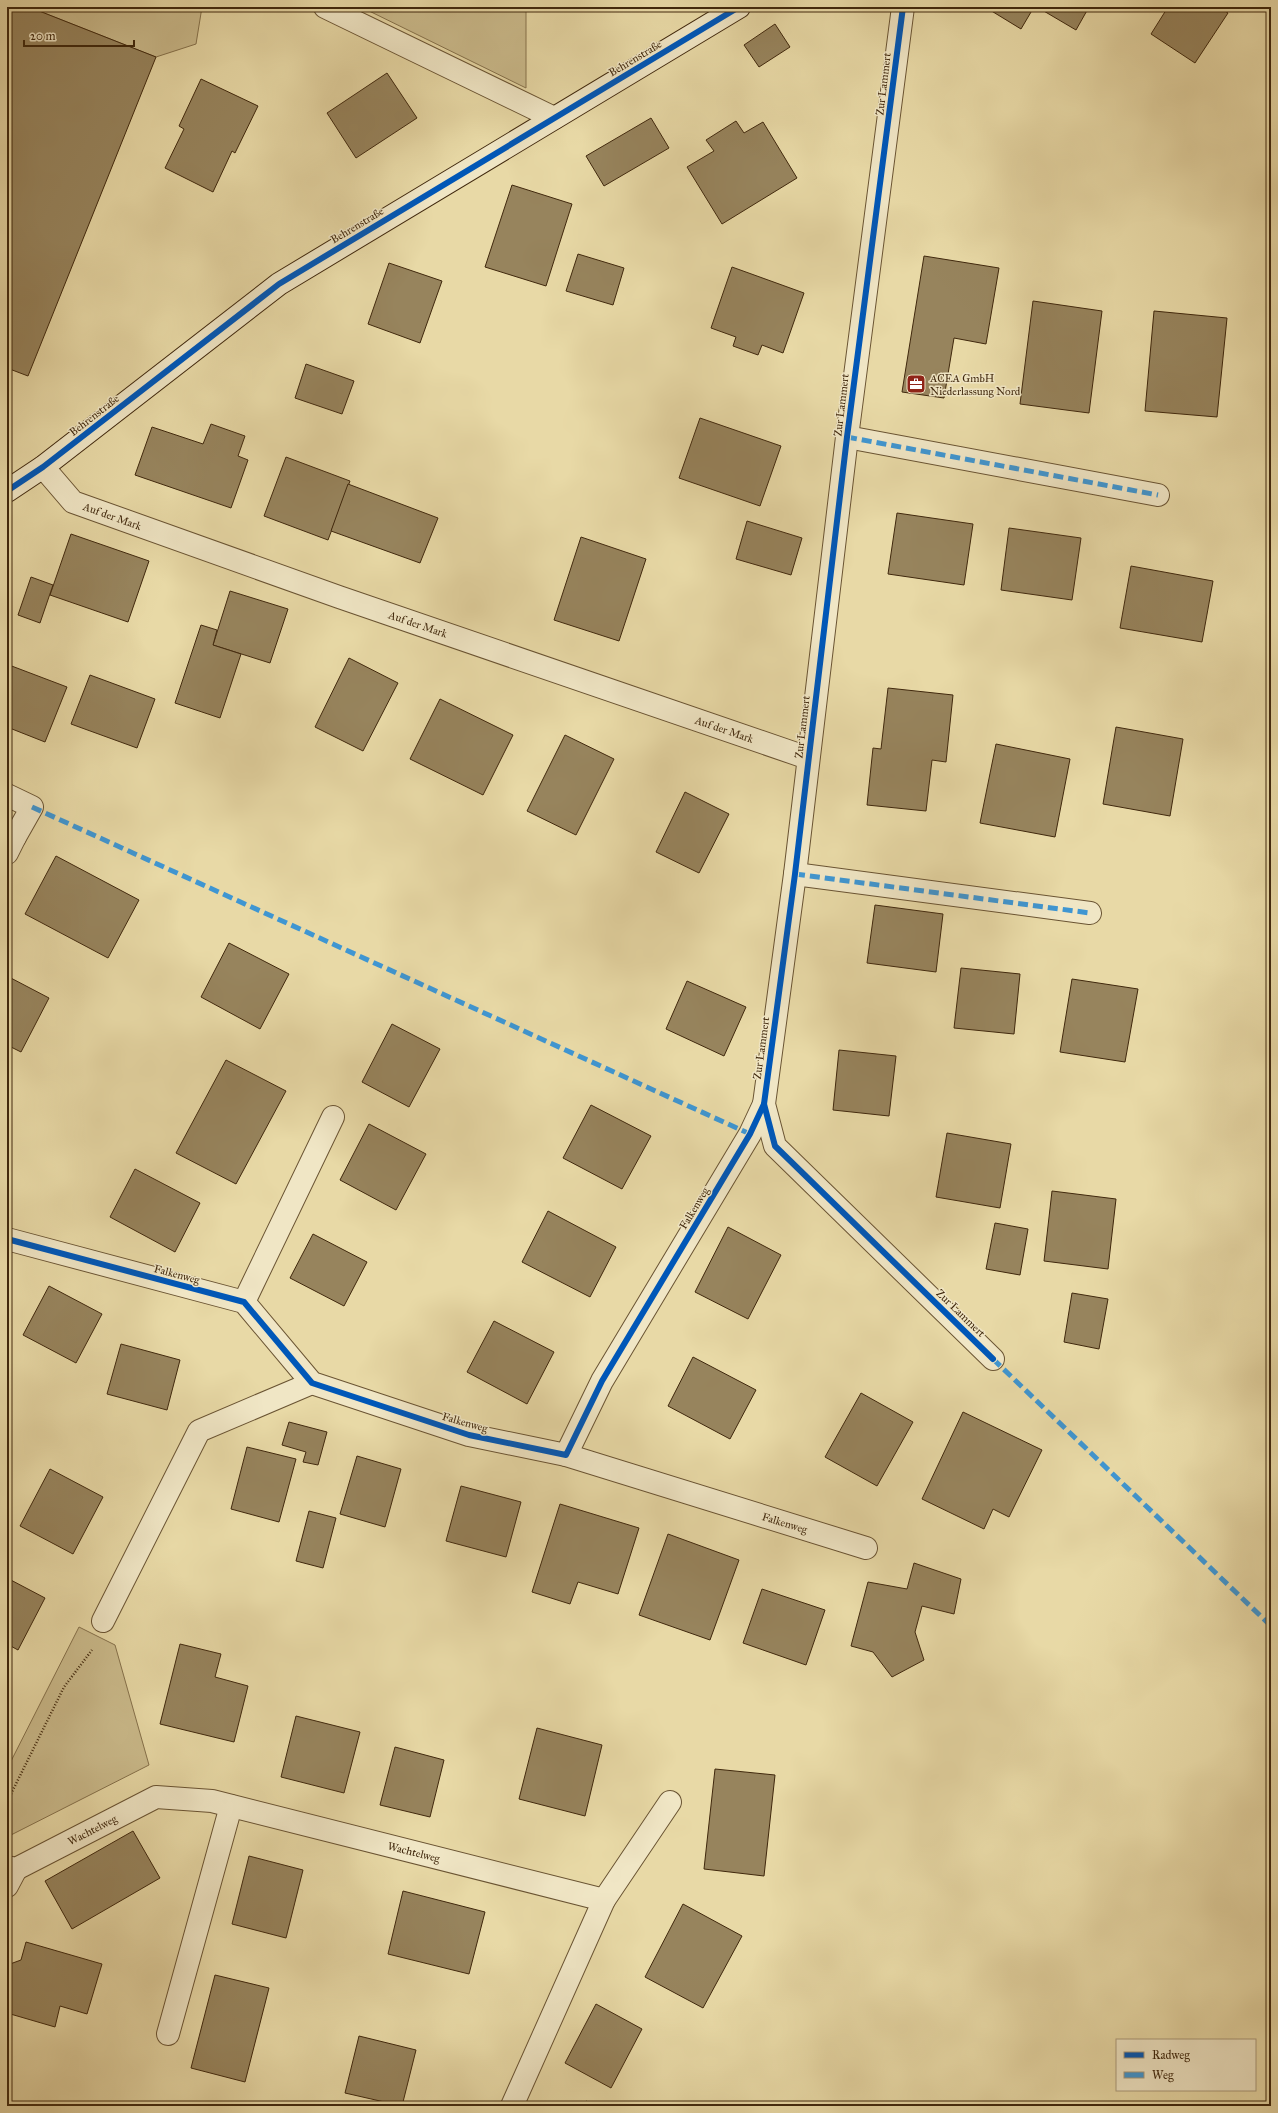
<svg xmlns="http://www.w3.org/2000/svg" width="1278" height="2113" font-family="'IM FELL Great Primer',serif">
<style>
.green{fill:#cbbb8c;stroke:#86724c}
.building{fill:#97845d;stroke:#40280d}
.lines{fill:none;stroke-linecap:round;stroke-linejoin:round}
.service-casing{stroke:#6a5433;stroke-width:24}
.minor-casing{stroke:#6a5433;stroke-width:24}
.secondary-casing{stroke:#40280d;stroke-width:24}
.path{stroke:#40280d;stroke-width:2.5;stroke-dasharray:1 2;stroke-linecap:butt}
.service{stroke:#f0e6c5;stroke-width:22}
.minor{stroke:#f0e6c5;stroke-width:22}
.secondary{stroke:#f0e6c5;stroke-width:22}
.quiet{stroke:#3f96d2;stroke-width:5;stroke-dasharray:10 5;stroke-linecap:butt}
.cycleway-casing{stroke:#f0e6c5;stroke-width:8}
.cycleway{stroke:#0057b8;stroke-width:6}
.labels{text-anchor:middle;stroke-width:3;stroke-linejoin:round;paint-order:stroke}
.street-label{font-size:11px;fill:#40280d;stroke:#f0e6c5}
.poi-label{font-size:11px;fill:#40280d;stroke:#f0e6c5;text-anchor:start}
</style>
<rect width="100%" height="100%" fill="#e8d9a6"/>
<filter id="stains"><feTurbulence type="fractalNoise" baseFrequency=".005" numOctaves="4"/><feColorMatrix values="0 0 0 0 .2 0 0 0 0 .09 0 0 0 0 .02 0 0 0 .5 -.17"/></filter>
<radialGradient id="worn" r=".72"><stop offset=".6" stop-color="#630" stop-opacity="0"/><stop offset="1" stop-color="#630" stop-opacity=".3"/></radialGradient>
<g class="green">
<polygon points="29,7 202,7 196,44 156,57"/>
<polygon points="361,7 526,7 526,88"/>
<polygon points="79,1627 115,1645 149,1765 7,1837 7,1769"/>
</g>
<g class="building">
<polygon points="7,7 29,7 156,57 28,376 7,368"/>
<polygon points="985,7 1034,7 1021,29"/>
<polygon points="1037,7 1089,7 1076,30"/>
<polygon points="1168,7 1219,7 1228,13 1195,63 1151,34"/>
<polygon points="775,24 790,47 759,67 744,45"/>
<polygon points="387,73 417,118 356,158 327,113"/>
<polygon points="201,79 258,106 235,153 232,151 213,192 165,168 184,129 179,126"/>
<polygon points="651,118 669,148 604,186 586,156"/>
<polygon points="736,121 744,133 763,122 797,178 722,224 687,167 714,151 706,140"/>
<polygon points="512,185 572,204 546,286 485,267"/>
<polygon points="578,254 624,268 613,305 566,291"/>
<polygon points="924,256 999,268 986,344 954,338 944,398 902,392"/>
<polygon points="389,263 442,281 420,343 368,324"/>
<polygon points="732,267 804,293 783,353 762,345 758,355 733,346 736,337 711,328"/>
<polygon points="1033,301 1102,311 1089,413 1020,404"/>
<polygon points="1154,311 1227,318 1217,417 1145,411"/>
<polygon points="306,364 354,381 342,414 295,398"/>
<polygon points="700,418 781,446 760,506 679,478"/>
<polygon points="211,424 245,436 238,456 248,460 231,508 135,475 152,427 203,444"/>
<polygon points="286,457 350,481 328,540 264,516"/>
<polygon points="348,484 438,518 420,563 331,531"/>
<polygon points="897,513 973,524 964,585 888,574"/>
<polygon points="747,521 802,538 791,575 736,559"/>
<polygon points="1009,528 1081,538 1072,600 1001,590"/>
<polygon points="71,534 149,561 128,622 50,595"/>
<polygon points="581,537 646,559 619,641 554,620"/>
<polygon points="1131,566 1213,581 1202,642 1120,628"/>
<polygon points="31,577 53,585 40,623 18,615"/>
<polygon points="230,591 288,609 270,663 213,645"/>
<polygon points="201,625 217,630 213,645 241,654 220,718 175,703"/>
<polygon points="349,658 398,683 363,751 315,727"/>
<polygon points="9,665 67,687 45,742 7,727"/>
<polygon points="90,675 155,699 137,748 71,724"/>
<polygon points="888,688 953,695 946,762 932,760 926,811 867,805 873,748 881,749"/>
<polygon points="440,699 513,735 483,795 410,759"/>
<polygon points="1116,727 1183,739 1170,816 1103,804"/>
<polygon points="565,735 614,759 576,835 527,811"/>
<polygon points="996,744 1070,759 1055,837 980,823"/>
<polygon points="685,792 729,814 699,873 656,852"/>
<polygon points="56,856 139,900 108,958 25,914"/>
<polygon points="875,905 943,914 936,972 867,963"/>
<polygon points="229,943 289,974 260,1029 201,997"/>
<polygon points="961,968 1020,974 1014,1034 954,1028"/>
<polygon points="7,976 49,998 21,1052 7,1045"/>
<polygon points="1072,979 1138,989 1125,1062 1060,1052"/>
<polygon points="687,981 746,1007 724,1056 666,1029"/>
<polygon points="392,1024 440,1049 409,1107 362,1082"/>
<polygon points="839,1050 896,1056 889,1116 833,1110"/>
<polygon points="226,1060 286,1091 236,1184 176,1153"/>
<polygon points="591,1105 651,1136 622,1189 563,1158"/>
<polygon points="369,1124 426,1154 396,1210 340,1180"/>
<polygon points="947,1133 1011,1144 1000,1208 936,1197"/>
<polygon points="7,1153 10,1173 7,1174"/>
<polygon points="135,1169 200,1203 175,1252 110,1217"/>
<polygon points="1052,1191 1116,1199 1108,1269 1044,1261"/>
<polygon points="548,1211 616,1247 590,1297 522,1262"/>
<polygon points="995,1223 1028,1229 1020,1275 986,1269"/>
<polygon points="728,1227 781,1255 748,1319 695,1292"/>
<polygon points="313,1234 367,1262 344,1306 290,1278"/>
<polygon points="49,1286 102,1314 76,1363 23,1335"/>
<polygon points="1072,1293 1108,1299 1099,1349 1064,1342"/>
<polygon points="494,1321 554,1352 527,1404 467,1372"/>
<polygon points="121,1344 180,1360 167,1410 107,1394"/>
<polygon points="693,1357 756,1390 730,1439 668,1406"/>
<polygon points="861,1393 913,1422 877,1486 825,1457"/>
<polygon points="963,1412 1042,1450 1009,1517 993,1509 984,1529 922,1499"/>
<polygon points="289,1422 327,1432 318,1465 303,1462 306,1452 282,1445"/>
<polygon points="247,1447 296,1459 279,1522 231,1509"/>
<polygon points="357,1456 401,1469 385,1527 340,1514"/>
<polygon points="50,1469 103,1497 73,1554 20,1526"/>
<polygon points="461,1486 521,1502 506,1557 446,1541"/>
<polygon points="560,1504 639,1528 618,1594 578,1582 570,1604 532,1592"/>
<polygon points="309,1511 336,1518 323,1568 296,1561"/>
<polygon points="668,1534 739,1560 710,1640 639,1615"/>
<polygon points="914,1563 961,1579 954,1614 922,1606 915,1632 924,1660 892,1677 873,1652 851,1646 868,1582 907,1589"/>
<polygon points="7,1578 45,1598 18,1650 7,1644"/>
<polygon points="762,1589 825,1610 806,1665 743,1643"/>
<polygon points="180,1644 221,1654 215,1677 248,1686 234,1742 160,1724"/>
<polygon points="296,1716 360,1732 344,1793 281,1777"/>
<polygon points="537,1728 602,1745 585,1816 519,1799"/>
<polygon points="395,1747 444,1760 430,1817 380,1805"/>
<polygon points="715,1769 775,1775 764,1876 704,1869"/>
<polygon points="133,1831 160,1878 72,1929 45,1881"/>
<polygon points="249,1856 303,1870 286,1938 232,1924"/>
<polygon points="403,1891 485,1912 469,1974 388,1954"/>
<polygon points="683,1904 742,1936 703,2008 645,1977"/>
<polygon points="26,1942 102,1964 87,2014 60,2006 55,2027 7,2013 9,2000 7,1998 7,1970 10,1964 21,1960"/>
<polygon points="215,1975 269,1988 245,2082 191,2068"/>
<polygon points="596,2004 642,2029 611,2088 565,2063"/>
<polygon points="359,2036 416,2050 402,2106 345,2093"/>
<polygon points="586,2101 596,2106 583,2106"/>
</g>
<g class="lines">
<g class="service-casing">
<g id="service">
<polyline points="325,7 554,118"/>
<polyline points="7,795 32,807 15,837"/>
<polyline points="604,1900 670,1802"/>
<polyline points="168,2034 231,1806"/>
</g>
</g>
<g class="minor-casing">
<g id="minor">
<polyline points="903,7 847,437 795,874 764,1104 775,1146 993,1359"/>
<polyline points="847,437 1158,495"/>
<path id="s1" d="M43,467L73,502L339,597L808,758"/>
<polyline points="7,853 15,837"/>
<polyline points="795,874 1090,913"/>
<polyline points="7,1239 244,1302 312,1383 469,1435 566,1455 602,1381 750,1134 764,1104"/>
<polyline points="244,1302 333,1117"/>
<path id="s2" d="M566,1455L866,1548"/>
<polyline points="103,1621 199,1431 312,1383"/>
<path id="s3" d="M7,1867L16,1869L156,1797L212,1801L604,1900L512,2106"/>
<polyline points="7,1886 16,1869"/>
</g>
</g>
<g class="secondary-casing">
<polyline id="secondary" points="7,491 43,467 279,284 739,7"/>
</g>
<polyline class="path" points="7,1802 64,1687 92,1650"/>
<use href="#service" class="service"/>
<use href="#minor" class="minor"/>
<use href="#secondary" class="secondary"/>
<g class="quiet">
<polyline points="847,437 1158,495"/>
<polyline points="32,807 750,1134"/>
<polyline points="795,874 1090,913"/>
<polyline points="993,1359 1271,1626"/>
</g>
<g class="cycleway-casing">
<g id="cycleway">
<polyline points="903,7 847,437 795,874 764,1104 775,1146 993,1359"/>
<polyline points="7,491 43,467 279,284 739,7"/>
<polyline points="7,1239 244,1302 312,1383 469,1435 566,1455 602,1381 750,1134 764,1104"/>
</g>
</g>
<use href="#cycleway" class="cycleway"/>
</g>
<defs>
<g id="office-square" transform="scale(1)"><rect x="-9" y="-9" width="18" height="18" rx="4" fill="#8f2418" stroke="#f0e6c5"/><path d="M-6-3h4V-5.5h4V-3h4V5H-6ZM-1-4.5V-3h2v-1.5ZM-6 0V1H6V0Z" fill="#fff"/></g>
</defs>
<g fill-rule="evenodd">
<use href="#office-square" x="916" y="384"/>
</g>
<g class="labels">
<g class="street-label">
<text transform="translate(635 58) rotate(-31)" y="4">Behrenstraße</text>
<text transform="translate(883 84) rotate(-83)" y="4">Zur Lammert</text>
<text transform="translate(357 225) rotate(-31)" y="4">Behrenstraße</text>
<text transform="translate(841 405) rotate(-83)" y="4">Zur Lammert</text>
<text transform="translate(94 415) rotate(-38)" y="4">Behrenstraße</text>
<text dy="4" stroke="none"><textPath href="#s1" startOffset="88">Auf der Mark</textPath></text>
<text dy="4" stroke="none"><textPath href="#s1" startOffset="412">Auf der Mark</textPath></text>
<text transform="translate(802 727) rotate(-83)" y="4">Zur Lammert</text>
<text dy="4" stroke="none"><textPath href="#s1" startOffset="736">Auf der Mark</textPath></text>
<text transform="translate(761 1048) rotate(-82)" y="4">Zur Lammert</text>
<text transform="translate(694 1208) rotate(-59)" y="4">Falkenweg</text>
<text transform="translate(177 1274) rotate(15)" y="4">Falkenweg</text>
<text transform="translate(961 1313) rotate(44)" y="4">Zur Lammert</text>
<text transform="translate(465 1422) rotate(16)" y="4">Falkenweg</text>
<text dy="4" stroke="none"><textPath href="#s2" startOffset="229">Falkenweg</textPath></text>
<text dy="4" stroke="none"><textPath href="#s3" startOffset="95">Wachtelweg</textPath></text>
<text dy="4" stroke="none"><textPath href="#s3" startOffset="431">Wachtelweg</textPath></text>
</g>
<g class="poi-label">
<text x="930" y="382">ACEA GmbH<tspan x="930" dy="13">Niederlassung Nord</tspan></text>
</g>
</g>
<rect width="1278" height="2113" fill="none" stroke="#e8d9a6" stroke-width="24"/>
<rect x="8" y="8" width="1262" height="2097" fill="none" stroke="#40280d" stroke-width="2"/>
<rect x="12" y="12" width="1254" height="2089" fill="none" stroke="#40280d"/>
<rect x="1116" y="2039" width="140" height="52" fill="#f0e6c5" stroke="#aa9a7b"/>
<rect x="1124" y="2052" width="20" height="6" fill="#0057b8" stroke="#aa9a7b"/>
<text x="1152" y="2059" font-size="12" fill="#40280d">Radweg</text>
<rect x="1124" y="2072" width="20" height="6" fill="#3f96d2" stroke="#aa9a7b"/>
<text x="1152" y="2079" font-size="12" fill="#40280d">Weg</text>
<path d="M24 40v6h110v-6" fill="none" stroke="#40280d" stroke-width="2"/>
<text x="30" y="40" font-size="12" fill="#40280d" stroke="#f0e6c5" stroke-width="3" paint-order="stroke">20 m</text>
<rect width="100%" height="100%" filter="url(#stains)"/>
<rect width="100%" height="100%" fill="url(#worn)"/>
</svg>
